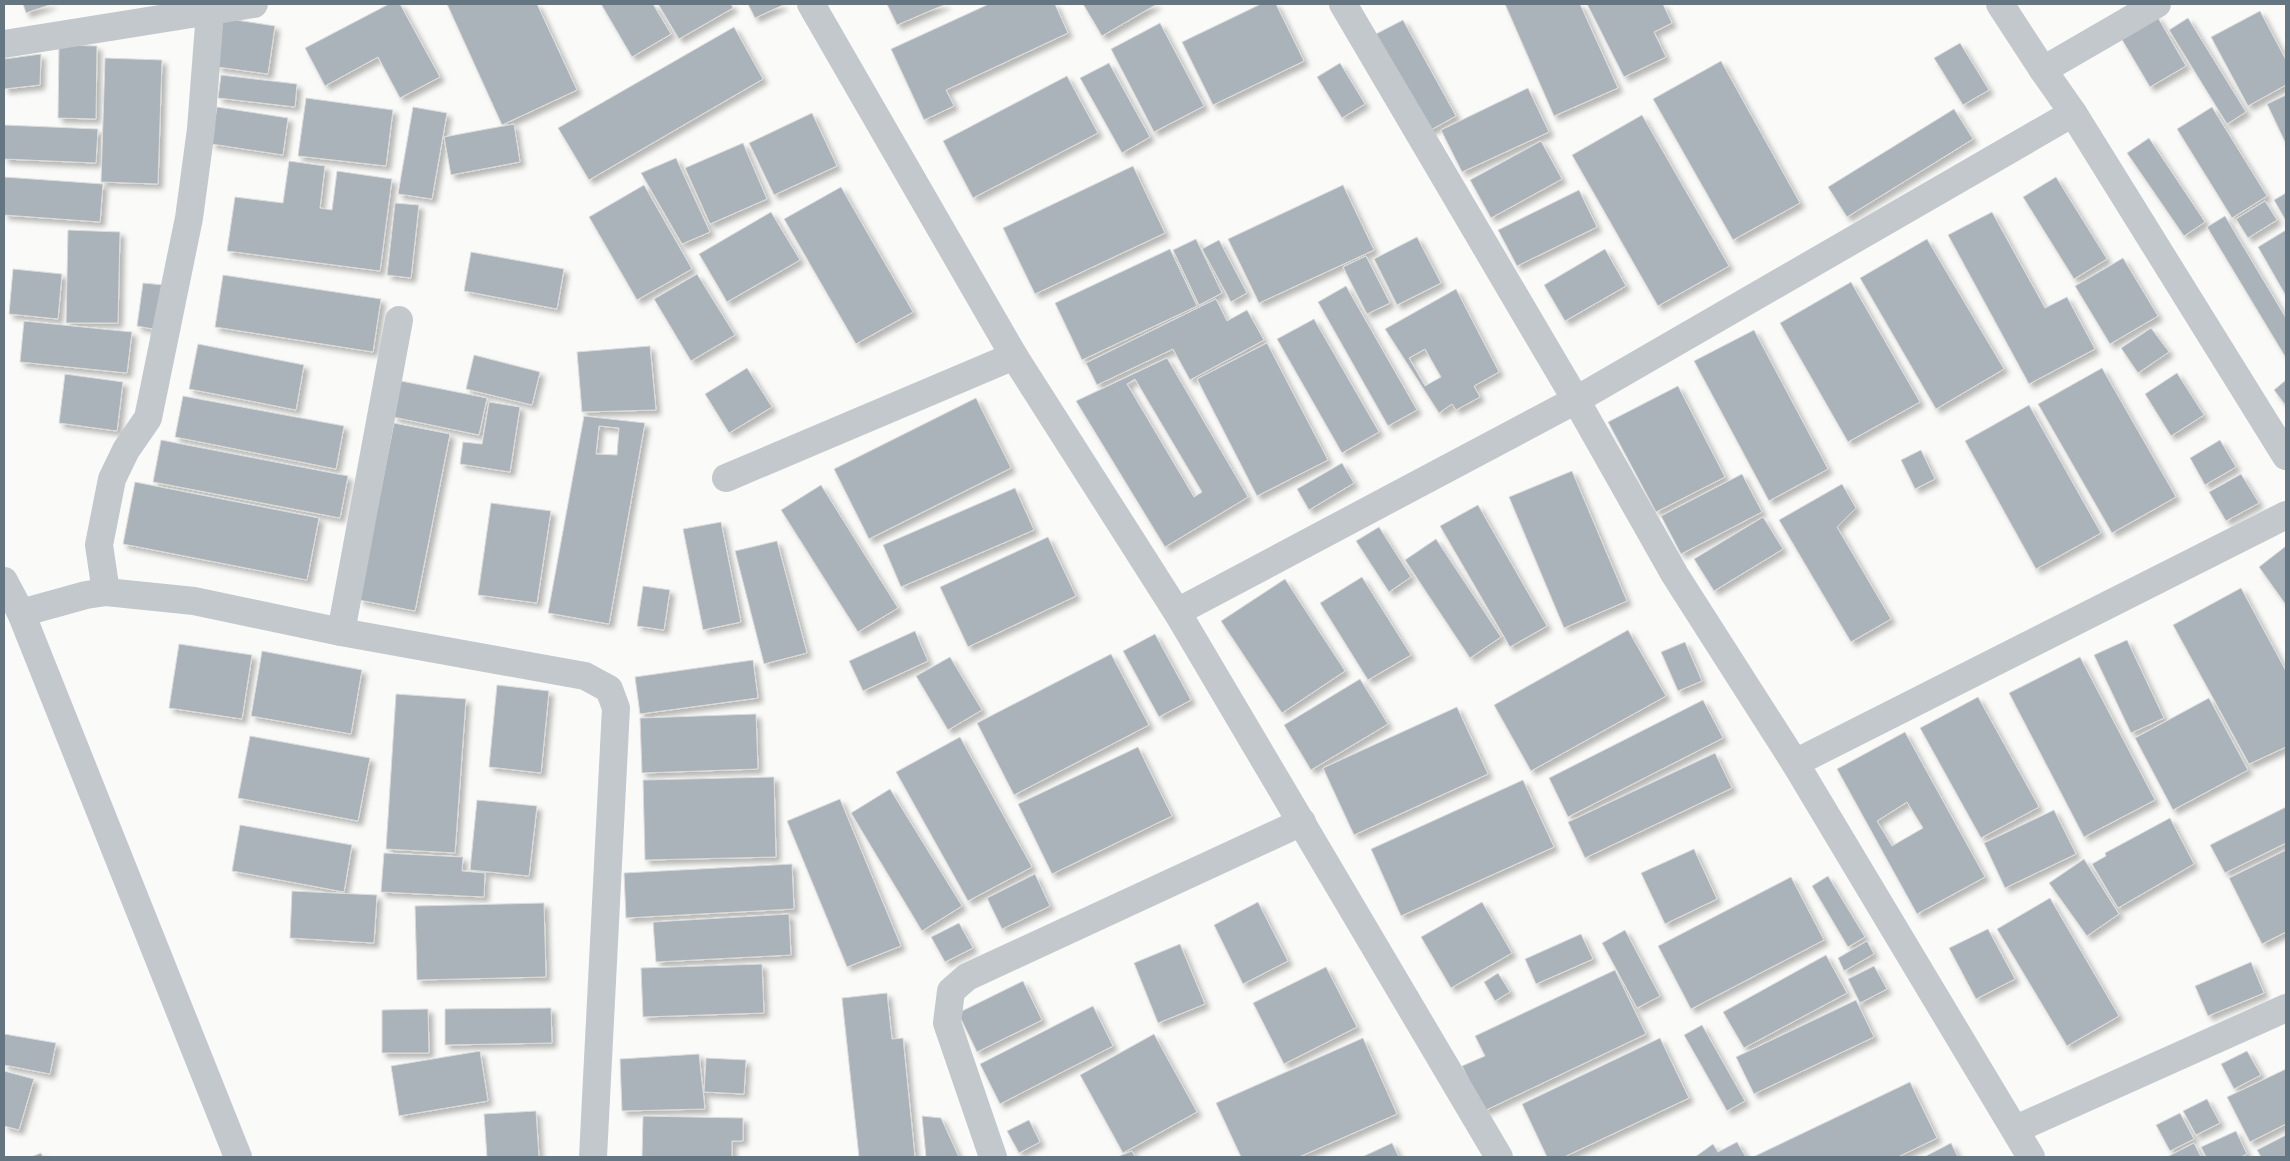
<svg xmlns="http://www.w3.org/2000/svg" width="2290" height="1161" font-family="'DM Sans',sans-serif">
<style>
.building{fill:#aab3b9;stroke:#dcdcda;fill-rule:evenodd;filter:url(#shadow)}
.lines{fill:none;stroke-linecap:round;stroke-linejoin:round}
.street{stroke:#c3c8cc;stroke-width:28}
</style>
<defs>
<filter id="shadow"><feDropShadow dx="4.5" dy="4.5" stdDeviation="2.5" flood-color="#0004"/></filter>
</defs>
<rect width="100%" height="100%" fill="#fafaf8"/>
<g class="building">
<polygon points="23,4 52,4 26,13"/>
<polygon points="389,4 400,4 440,77 400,98 378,57 325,86 305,48"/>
<polygon points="447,4 537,4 577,90 502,125"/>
<polygon points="601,4 653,4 671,34 632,57"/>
<polygon points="658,4 731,4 733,8 679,39"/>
<polygon points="748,4 782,4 783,5 755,18"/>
<polygon points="887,4 946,4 897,25"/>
<polygon points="989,4 1055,4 1068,33 946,90 954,106 924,120 891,49"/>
<polygon points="1083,4 1157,4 1102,36"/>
<polygon points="1261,4 1276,4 1304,61 1213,105 1182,42"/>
<polygon points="1505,4 1580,4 1618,88 1554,116"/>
<polygon points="1587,4 1663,4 1672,23 1654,32 1666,57 1624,77"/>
<polygon points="2260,11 2286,60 2286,85 2248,106 2211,37"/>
<polygon points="2157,16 2186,66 2150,87 2121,38"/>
<polygon points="223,18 275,26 268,74 217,67"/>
<polygon points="2188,18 2246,112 2227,124 2169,30"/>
<polygon points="1403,20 1456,116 1427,132 1374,35"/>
<polygon points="1160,23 1204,106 1154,132 1111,49"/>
<polygon points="734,27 763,79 589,180 558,128"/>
<polygon points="1960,43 1989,90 1963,105 1934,58"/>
<polygon points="59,45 97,46 96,119 58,118"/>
<polygon points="41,54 40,85 4,89 4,59"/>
<polygon points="105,58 162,60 158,184 101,182"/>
<polygon points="1721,61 1800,203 1733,240 1653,99"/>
<polygon points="1109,63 1150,137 1122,153 1080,78"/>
<polygon points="1340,63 1365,104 1342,118 1317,77"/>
<polygon points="221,75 297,84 295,107 218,98"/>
<polygon points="1067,76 1098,133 973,198 943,141"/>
<polygon points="1528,88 1549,132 1462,172 1441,130"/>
<polygon points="2286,95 2286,144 2267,104"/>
<polygon points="306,98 393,110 386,166 298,156"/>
<polygon points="217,107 288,118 283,155 211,144"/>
<polygon points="413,107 447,113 432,199 398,194"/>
<polygon points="2212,107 2267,196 2232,218 2177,129"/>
<polygon points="1954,109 1973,139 1847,217 1828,187"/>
<polygon points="812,113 837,166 774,195 749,143"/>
<polygon points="1642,115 1729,266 1658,306 1572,155"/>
<polygon points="514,124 520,162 451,175 444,137"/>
<polygon points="4,125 98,129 96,163 4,159"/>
<polygon points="2149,138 2205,222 2184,236 2127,153"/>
<polygon points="1541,141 1562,179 1491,218 1470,180"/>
<polygon points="743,143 767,199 710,224 685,168"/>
<polygon points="676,158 710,232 682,244 641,173"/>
<polygon points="289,161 325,166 320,208 332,210 337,171 392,179 380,271 227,251 235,197 283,203"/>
<polygon points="1133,166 1165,233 1035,294 1003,228"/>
<polygon points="4,177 103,184 100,222 4,215"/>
<polygon points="2056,177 2107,259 2074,279 2023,197"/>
<polygon points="644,185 692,269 637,300 589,217"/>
<polygon points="1343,185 1374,250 1259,303 1228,239"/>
<polygon points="841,187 913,312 856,344 784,219"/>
<polygon points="1579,190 1597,227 1517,266 1498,230"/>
<polygon points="2286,193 2286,221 2274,200"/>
<polygon points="2265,201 2277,220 2248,238 2236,219"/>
<polygon points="395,203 419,205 411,278 387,275"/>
<polygon points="771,212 800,260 727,302 699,254"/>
<polygon points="1992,212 2045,308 2067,297 2095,349 2029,384 1948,235"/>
<polygon points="2225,216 2286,318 2286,358 2207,227"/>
<polygon points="68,230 120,232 118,323 66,323"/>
<polygon points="2286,230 2286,296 2258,247"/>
<polygon points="1417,237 1441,283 1397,305 1374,259"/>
<polygon points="1196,239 1222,293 1199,305 1173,250"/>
<polygon points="1927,239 2004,369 1936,409 1860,278"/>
<polygon points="1219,240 1247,293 1231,302 1202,249"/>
<polygon points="1170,249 1197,306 1082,360 1055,303"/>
<polygon points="1605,249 1626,286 1565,321 1544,285"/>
<polygon points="471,252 564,269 557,309 464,291"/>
<polygon points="1366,256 1390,303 1367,314 1343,267"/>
<polygon points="2123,258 2158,316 2110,344 2075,286"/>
<polygon points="13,269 62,274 58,319 9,314"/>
<polygon points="697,274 735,335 691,361 654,299"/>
<polygon points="223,275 381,299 373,352 215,327"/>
<polygon points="1851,282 1920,402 1848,442 1780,323"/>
<polygon points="143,283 164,285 158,330 137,326"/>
<polygon points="1346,286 1417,410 1388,426 1318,302"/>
<path d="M1456,289L1499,372L1474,386L1480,397L1456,410L1452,404L1439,413L1385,329ZM1425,349L1441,377L1425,386L1409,358Z"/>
<polygon points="1216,299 1227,321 1247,310 1264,340 1190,380 1173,349 1097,385 1086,363"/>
<polygon points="1314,319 1379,432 1342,453 1277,339"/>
<polygon points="24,321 132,332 127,373 20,362"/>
<polygon points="2151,328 2169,352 2138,373 2121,348"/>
<polygon points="1754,330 1828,469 1769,501 1694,361"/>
<polygon points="1267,343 1328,460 1257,496 1197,379"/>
<polygon points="198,344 304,365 296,410 189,389"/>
<polygon points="650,346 656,410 582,412 577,352"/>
<polygon points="474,355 540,372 532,405 466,389"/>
<path d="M1167,358L1248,497L1165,547L1076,401ZM1135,379L1202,492L1194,497L1127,384Z"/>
<polygon points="747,368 772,407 729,433 705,394"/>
<polygon points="2102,368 2176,497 2112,533 2038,404"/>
<polygon points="2177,373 2204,415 2171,436 2145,394"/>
<polygon points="65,374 123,382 117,431 59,423"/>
<polygon points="2286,380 2286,406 2274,390"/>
<polygon points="401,381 487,398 479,435 393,417"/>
<polygon points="1678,386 1725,477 1656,512 1608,422"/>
<polygon points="183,396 344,426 336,469 175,437"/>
<polygon points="976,398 1011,468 869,539 834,469"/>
<polygon points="489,402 520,407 510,472 460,464 463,442 482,444"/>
<polygon points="2029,405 2101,533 2036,569 1965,441"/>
<path d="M584,416L645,423L609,624L548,613ZM599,426L619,428L617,455L596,454Z"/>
<polygon points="394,423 450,434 415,611 359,600"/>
<polygon points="161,440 348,476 340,518 153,482"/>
<polygon points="2220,440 2236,467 2205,485 2190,458"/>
<polygon points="1921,450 1935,479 1915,489 1901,460"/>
<polygon points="1342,463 1354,483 1309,510 1297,489"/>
<polygon points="1572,471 1627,601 1564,628 1509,497"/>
<polygon points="1742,474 1762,512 1681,554 1661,516"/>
<polygon points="2241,474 2259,503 2226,521 2209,492"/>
<polygon points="135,482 319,518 307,580 123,544"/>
<polygon points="1842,484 1856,508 1837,527 1891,619 1851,642 1779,520"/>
<polygon points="821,485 898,608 858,632 781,510"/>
<polygon points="1015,488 1034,530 901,587 883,545"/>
<polygon points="491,503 551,511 537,603 478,595"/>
<polygon points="1478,505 1547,626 1510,647 1440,526"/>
<polygon points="1763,517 1783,549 1714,591 1694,559"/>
<polygon points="721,522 741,622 703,630 683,529"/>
<polygon points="1379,527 1411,577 1389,592 1356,541"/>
<polygon points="1048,537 1076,596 968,647 940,587"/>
<polygon points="1436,539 1501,637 1470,658 1405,560"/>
<polygon points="777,541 807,653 764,664 735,551"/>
<polygon points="2286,546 2286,605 2259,567"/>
<polygon points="1362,577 1411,655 1368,680 1320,603"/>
<polygon points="1285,579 1345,671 1282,713 1221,621"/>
<polygon points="643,586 670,590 664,630 637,626"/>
<polygon points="2241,588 2286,671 2286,747 2249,764 2173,625"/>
<polygon points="1628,630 1666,696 1531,771 1494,705"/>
<polygon points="915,631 928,661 863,691 849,661"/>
<polygon points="1155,634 1191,700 1159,717 1123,651"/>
<polygon points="2127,640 2164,718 2131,733 2094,655"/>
<polygon points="1685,642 1702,681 1678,691 1661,652"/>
<polygon points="179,644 252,655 242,719 169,708"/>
<polygon points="262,651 362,670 351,734 251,716"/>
<polygon points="1111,654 1149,725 1014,795 977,723"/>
<polygon points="950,657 982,710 948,730 916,676"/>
<polygon points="2080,657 2155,800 2084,837 2009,693"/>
<polygon points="753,660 758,698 640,714 635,677"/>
<polygon points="1360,679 1388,724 1311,770 1284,725"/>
<polygon points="497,685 549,691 541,773 489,767"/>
<polygon points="396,694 466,699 455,853 386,849"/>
<polygon points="1978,697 2039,807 1981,838 1920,728"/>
<polygon points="2209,698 2248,770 2173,810 2135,738"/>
<polygon points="1703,700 1723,738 1568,817 1549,778"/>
<polygon points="1457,707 1488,774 1354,835 1323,768"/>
<polygon points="756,714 758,769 642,773 640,718"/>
<path d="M1905,732L1985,877L1917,914L1837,769ZM1907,802L1923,828L1892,846L1877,821Z"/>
<polygon points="250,736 370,758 358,821 238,798"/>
<polygon points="960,737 1032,867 968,901 896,772"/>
<polygon points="1138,747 1172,816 1052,874 1018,804"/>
<polygon points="1715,753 1732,788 1585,858 1568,822"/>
<polygon points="774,777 776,857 645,860 643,780"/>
<polygon points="1523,780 1554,847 1401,916 1371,849"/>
<polygon points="890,789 962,906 922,931 851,813"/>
<polygon points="840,799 901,946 847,967 787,821"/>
<polygon points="477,800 537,806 529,876 470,870"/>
<polygon points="2286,807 2286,843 2225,873 2210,845"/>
<polygon points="2054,810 2076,854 2005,888 1984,843"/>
<polygon points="2170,818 2194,864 2118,908 2092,864 2106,856 2105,853"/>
<polygon points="240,825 352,845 344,892 232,871"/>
<polygon points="1694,849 1717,899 1665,924 1641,873"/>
<polygon points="2286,850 2286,932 2262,944 2229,878"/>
<polygon points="384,853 463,857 462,871 485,873 484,897 381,892"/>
<polygon points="2084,859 2119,914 2087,936 2049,883"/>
<polygon points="792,864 794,909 626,918 624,873"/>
<polygon points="1035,874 1050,906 1002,929 987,898"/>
<polygon points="1828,876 1865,937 1848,947 1812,886"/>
<polygon points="1791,877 1824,940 1691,1009 1658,946"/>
<polygon points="292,891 377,895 374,943 290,938"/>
<polygon points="2050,898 2119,1016 2067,1046 1997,929"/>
<polygon points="1258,902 1288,961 1243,984 1214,925"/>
<polygon points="1482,902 1512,953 1451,988 1421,937"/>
<polygon points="544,903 546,977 417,980 415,906"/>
<polygon points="789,914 791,955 656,962 653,922"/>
<polygon points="959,923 973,948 945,962 931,937"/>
<polygon points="1988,929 2015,979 1976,999 1949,948"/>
<polygon points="1625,930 1660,996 1637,1008 1602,943"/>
<polygon points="1581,934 1593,959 1536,984 1525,959"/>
<polygon points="1867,941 1874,954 1844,971 1838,958"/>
<polygon points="1180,944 1205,1004 1158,1023 1134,963"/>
<polygon points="1826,955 1847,993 1744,1048 1723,1012"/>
<polygon points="2251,962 2264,993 2208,1016 2195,986"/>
<polygon points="762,964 764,1013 643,1017 641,968"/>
<polygon points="1874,966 1887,989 1860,1003 1848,979"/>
<polygon points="1326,967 1357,1027 1284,1064 1253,1003"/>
<polygon points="1615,970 1646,1034 1484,1111 1462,1066 1485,1056 1475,1036"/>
<polygon points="1498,973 1510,992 1495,1001 1484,982"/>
<polygon points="1023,981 1042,1020 977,1052 958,1013"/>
<polygon points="887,993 892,1039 903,1038 915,1157 859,1157 842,998"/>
<polygon points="1856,1000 1874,1037 1754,1094 1736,1057"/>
<polygon points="1093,1006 1113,1046 1000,1104 980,1064"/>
<polygon points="551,1008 552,1043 445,1045 445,1009"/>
<polygon points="428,1009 429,1053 382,1053 382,1010"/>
<polygon points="1702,1025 1745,1101 1727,1111 1684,1035"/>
<polygon points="4,1034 56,1043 50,1074 4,1065"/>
<polygon points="1154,1034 1197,1112 1123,1153 1080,1075"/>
<polygon points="1363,1038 1397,1114 1299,1157 1241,1157 1216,1103"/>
<polygon points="1660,1038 1689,1098 1564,1157 1547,1157 1522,1104"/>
<polygon points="480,1051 488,1101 399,1116 391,1066"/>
<polygon points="2247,1051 2261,1075 2234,1089 2221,1064"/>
<polygon points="699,1054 705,1109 622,1111 620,1059"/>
<polygon points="706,1058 746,1060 744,1094 704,1092"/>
<polygon points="2286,1069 2286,1124 2250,1142 2227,1097"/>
<polygon points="4,1071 34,1079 19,1130 4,1126"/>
<polygon points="1910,1082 1937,1138 1898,1157 1753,1157"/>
<polygon points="2207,1099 2220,1123 2196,1135 2183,1111"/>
<polygon points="536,1111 539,1157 487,1157 484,1114"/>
<polygon points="2180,1113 2194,1139 2170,1151 2156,1125"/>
<polygon points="643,1116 743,1118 743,1141 732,1141 732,1157 642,1157"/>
<polygon points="922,1116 941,1118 959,1157 926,1157"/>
<polygon points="1029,1120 1040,1142 1019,1153 1007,1131"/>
<polygon points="2236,1131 2247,1154 2241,1157 2206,1157 2201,1147"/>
<polygon points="2286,1135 2286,1157 2261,1157 2257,1150"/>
<polygon points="1737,1142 1746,1157 1695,1157 1713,1144 1718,1152"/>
<polygon points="1392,1143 1399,1157 1362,1157"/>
<polygon points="1951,1143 1958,1157 1924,1157"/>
<polygon points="2194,1143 2201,1157 2167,1157"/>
<polygon points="1132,1151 1135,1157 1117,1157"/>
<polygon points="41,1153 43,1157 31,1157"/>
</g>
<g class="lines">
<g class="street">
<polyline points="811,4 1014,356 1177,612 1499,1157"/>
<polyline points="1343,4 1576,400 1675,575 1795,763 2031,1157"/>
<polyline points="2000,4 2043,70 2073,113 2286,456"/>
<polyline points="4,44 254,4"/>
<polyline points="2043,70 2157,4"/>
<polyline points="726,478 1014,356"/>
<polyline points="4,581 21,613 238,1157"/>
<polyline points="106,592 99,545 112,479 126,450 148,418 189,218 201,129 210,12"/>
<polyline points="1177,612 1576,400 2073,113"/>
<polyline points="21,613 86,595 106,592 194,601 341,632 585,676 609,689 616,708 593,1157"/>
<polyline points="341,632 399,320"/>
<polyline points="1795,763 2286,515"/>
<polyline points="2016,1129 2286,1008"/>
<polyline points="993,1157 947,1023 951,991 967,977 1302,822"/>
</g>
</g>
<rect width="2290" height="1161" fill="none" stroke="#657683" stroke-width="10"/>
</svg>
